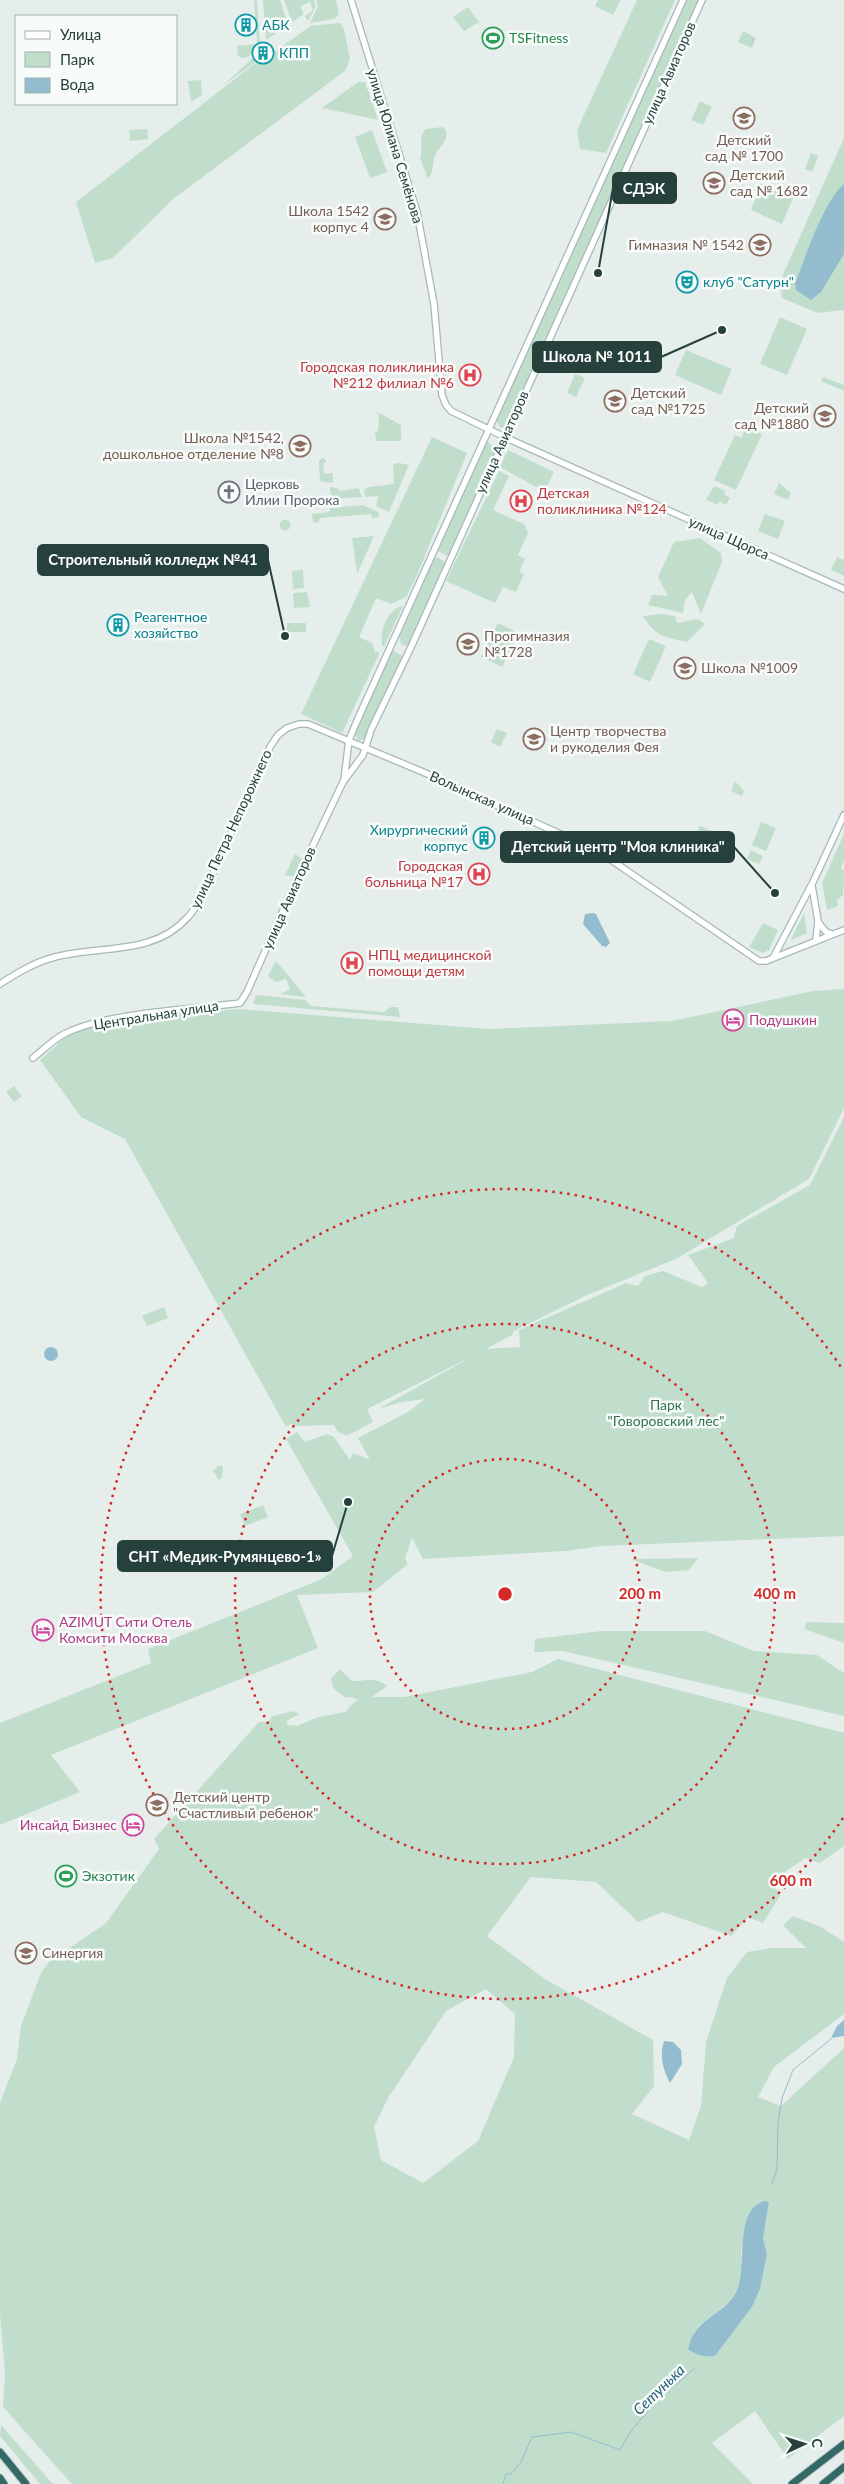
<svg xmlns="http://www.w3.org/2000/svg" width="844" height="2484" font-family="Lato,sans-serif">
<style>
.green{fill:#c1decd;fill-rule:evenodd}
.water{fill:#93bdcf}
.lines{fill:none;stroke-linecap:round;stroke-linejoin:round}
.stream{stroke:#93bdcf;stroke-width:1}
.secondary-casing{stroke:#a5b9b5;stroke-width:8}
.highway-casing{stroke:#c2cac8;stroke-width:9}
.secondary{stroke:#fff;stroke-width:5.5}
.highway{stroke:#346a66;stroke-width:7}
.ring{fill:none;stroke:#d62828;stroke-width:2.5;stroke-dasharray:2.5 5}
.labels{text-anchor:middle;stroke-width:5;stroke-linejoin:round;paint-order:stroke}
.culture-label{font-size:14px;fill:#0d838f;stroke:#f7fbf9;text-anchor:start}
.leisure-label{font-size:14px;fill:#27864d;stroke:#f7fbf9;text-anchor:start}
.street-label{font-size:14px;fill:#26403c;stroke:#f7fbf9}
.education-label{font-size:14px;fill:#785e54;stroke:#f7fbf9;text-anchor:start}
.health-label{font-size:14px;fill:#be3a42;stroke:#f7fbf9;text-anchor:end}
.worship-label{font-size:14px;fill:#5b616d;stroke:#f7fbf9;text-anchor:start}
.hotel-label{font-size:14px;fill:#b23c85;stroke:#f7fbf9;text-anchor:start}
.park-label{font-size:14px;fill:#327455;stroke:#f7fbf9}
.water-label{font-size:15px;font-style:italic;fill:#235f79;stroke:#f7fbf9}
.centre{fill:#d62828;stroke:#f7fbf9;stroke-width:2.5}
.ring-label{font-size:15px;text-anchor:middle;font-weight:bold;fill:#d62828;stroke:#f7fbf9;stroke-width:5;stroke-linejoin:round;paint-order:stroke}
.leader{fill:none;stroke:#26403c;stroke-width:2}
.callout-dot{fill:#26403c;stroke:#f7fbf9;stroke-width:2}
.callout{fill:#26403c;stroke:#26403c;stroke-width:2}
.callout-label{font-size:15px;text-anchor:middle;font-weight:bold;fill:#fff}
</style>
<rect width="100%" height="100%" fill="#e6eeec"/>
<g class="green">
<path d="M254,0H257L260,46C253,52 247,62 238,56L237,46L257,44Z"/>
<polygon points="263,0 280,0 288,25 266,40"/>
<polygon points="284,0 314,0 316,6 308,21 305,16 313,10 310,2 300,6 304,14 292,22"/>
<polygon points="316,0 336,0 339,14 334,19 310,23 318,6"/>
<polygon points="598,0 621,0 613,15 595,6"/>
<polygon points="637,0 675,0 606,153 580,149 577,130"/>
<polygon points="686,0 700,0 507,426 500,428 496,420"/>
<polygon points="468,7 479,22 464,31 453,17"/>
<polygon points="340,23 344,29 350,59 345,71 172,200 113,258 95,263 76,202 262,58 264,60 310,26"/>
<polygon points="743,31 756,38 752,48 738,42"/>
<polygon points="257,54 261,58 224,85"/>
<polygon points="201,80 202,95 191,102 188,81"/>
<polygon points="358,82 365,82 378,120 322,108"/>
<polygon points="700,101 712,107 703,125 691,120"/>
<path d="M442,127L446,130C448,140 442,144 437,152C431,161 435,171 428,179L420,158C424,148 417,139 426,129Z"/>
<polygon points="147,129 148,139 130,141 129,130"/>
<polygon points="372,130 387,172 370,178 355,137"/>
<polygon points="844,138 844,310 817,313 782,298 781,290 777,288"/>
<polygon points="811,153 818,156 812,172 805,169"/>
<polygon points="761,184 793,198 782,224 751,210"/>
<polygon points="780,317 807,329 787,375 760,364"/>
<polygon points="686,350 732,369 721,395 675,375"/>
<polygon points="575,374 585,378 576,397 567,393"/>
<polygon points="823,377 844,385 844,391 821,381"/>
<polygon points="374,410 401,425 401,441 376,441 375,432 378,431 379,414"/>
<polygon points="745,428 762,434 736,490 714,480 735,435 742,438"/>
<polygon points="432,437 467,453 415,580 406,597 391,604 376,598 359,637 372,643 375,652 378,651 379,654 342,733 301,714"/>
<polygon points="487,442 497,447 448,556 437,551"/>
<polygon points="508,450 554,472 546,488 542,490 500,467"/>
<polygon points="323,457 327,462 323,463 324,474 333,473 333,483 320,481 319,461"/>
<polygon points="399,463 409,465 389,512 376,506 378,496 365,497 364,490 368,487 394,484 393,464"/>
<polygon points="499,471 509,476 493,510 524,524 528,533 518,555 525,559 519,572 524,574 516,592 503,587 495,603 446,581"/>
<polygon points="779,483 791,493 788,500 774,494"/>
<polygon points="714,486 726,491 724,494 730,498 726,505 719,501 718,505 706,500"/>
<polygon points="330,487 338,488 339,491 359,488 362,499 361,497 335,499 334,502 332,502"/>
<polygon points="363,505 378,512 379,517 372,518 371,514 320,518 319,522 314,523 311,514 330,512 330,508"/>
<polygon points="765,514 785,521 778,539 758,531"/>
<circle cx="285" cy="525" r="5.5"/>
<polygon points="374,536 358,572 357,573 352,538"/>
<polygon points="700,538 721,553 722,562 701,614 692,592 685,600 683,613 648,605 652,595 668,596 658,577 674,542"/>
<polygon points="437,557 444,561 445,564 410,643 407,646 402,645 399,638 434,559"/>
<polygon points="837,557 844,560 844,576 831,570"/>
<polygon points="303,570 304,588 293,589 292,571"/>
<polygon points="307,592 310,607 294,608 293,593"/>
<path d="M403,606L384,647L382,645C379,631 388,608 403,606Z"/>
<path d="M660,614L675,616L677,623L698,619L705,624L687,642C664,637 656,637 643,616Z"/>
<rect x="287" y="623" width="19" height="9"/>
<polygon points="498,623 519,633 502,667 481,657"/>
<polygon points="649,639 666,646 650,682 633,674"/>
<polygon points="392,650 403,656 365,739 358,741 355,734"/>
<polygon points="497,729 507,733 500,747 491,742"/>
<polygon points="735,781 744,791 742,796 731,791"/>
<polygon points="761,822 776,828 766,851 752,845"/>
<polygon points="700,826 714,832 710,842 696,835"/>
<polygon points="844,834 844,861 841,868 844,871 843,895 837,900 838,906 827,910 822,883"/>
<polygon points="751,850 763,856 759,864 747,859"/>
<polygon points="295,854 302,859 294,877 285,875"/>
<polygon points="804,913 807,933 792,940 791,939"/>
<polygon points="763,923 778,930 769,950 763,953 749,947"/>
<polygon points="276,961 305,996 305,997 281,994 290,989 286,979 276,982 268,976"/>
<polygon points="844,989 844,1108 809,1179 676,1259 587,1295 514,1331 512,1335 486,1349 520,1347 519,1330 626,1283 638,1286 645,1276 663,1271 702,1287 708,1283 688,1255 734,1238 737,1226 810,1185 844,1117 844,1536 602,1546 566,1551 423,1559 412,1538 405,1558 408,1564 373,1592 297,1595 318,1648 51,1755 80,1792 0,1825 0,1723 151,1663 148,1649 322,1579 353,1556 286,1439 297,1432 305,1442 327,1434 334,1437 350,1460 353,1453 370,1460 358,1438 408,1412 425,1399 402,1402 378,1409 473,1356 367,1409 373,1422 347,1436 337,1431 334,1425 295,1426 292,1423 286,1427 125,1139 81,1117 40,1060 75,1029 122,1021 238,1009 488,1029 672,1021 813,991"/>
<polygon points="256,995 305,1000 311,1006 384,1012 391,1007 398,1007 400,1017 253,1004"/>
<polygon points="14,1086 22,1096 14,1102 6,1092"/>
<polygon points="164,1307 168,1318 147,1326 142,1316"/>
<polygon points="218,1466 223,1466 222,1478 219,1480 213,1471"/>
<polygon points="263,1505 268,1517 245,1526 240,1514"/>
<polygon points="698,1558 689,1570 665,1572 631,1559"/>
<polygon points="807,1622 844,1623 844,1643 804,1629"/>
<polygon points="601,1631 705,1631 754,1651 817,1655 844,1673 844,1716 563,1651 534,1652 535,1639"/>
<path d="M558,1659L844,1733V1846L820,1863L805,1858L772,1881L780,1896L763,1923L748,1917L731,1936L663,1912L638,1922L596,1882L531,1877L487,1936L545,1979L653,2040L654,2086L632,2114L689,2140L701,2106L706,2042L727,1978L747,1952L771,1948H806L783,1925L793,1916L821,1927L844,1942V2014L774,2067L758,2097L781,2106L844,2048V2416L788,2459L755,2411L712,2443L753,2484H72L3,2407L5,2373L0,2314V2103L17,2059L21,2026L41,1973L49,1962L106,1923L159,1849L154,1839L259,1722H268L273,1716L294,1711L299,1714L287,1721V1725L297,1726L318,1717L346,1712L350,1706L358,1700L351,1697L346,1698L333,1688L331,1678L340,1669L352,1681C364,1682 373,1675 387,1686L372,1697H404L532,1672ZM486,1989L515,2014L514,2057L478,2141L423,2183L381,2160L374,2127L388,2098L446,2011ZM769,2202L763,2238L767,2254L760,2289L752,2307L715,2356C704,2358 697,2355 688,2348C694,2318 723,2315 737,2291C747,2275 738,2255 743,2241C748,2228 761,2214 769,2202Z"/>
<polygon points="1,2425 53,2484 40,2484 0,2436"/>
</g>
<g class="water">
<path d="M844,184V254L821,292L811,300L796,290L795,284C806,255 824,201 844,184Z"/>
<polygon points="592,913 596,914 610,943 606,947 602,946 583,924 585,914"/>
<circle cx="51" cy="1354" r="7"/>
<polygon points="844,2020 844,2036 831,2038 837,2026"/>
<path d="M664,2041L673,2042L681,2050L682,2064L670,2083C663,2070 659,2055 664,2041Z"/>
<path d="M764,2201L769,2202L763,2238L767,2254L760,2289L752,2307L715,2356C704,2358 697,2355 688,2349C694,2316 728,2315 738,2288C747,2265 734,2210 764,2201Z"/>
</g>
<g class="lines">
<g class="stream">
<polyline points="772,2184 777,2169 778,2123 782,2098 793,2070 831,2039"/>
<path d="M503,2484L506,2474H511L521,2462L532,2437L571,2432L620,2450C636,2418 668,2391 695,2368"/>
</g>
<g class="secondary-casing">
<g id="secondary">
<polyline points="351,0 417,212 434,304 442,395 446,405 451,411 511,440 844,589"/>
<polyline points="344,780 349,740 356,723 683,0"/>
<polyline points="812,886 818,921 816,940"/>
<polyline points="818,922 826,932 832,934"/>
<polyline points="773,958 814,880 844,815"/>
<path d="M0,984C17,973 35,962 55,957C100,945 154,956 188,917C194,911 198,902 203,895L270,747L278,735L287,728L299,724H308L423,772L598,851L759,961H766L844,930"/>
<path d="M33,1058C43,1050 53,1040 64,1034C108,1012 189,1010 240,1003L247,992L295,883L343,782L363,755L371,730L412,645L702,0"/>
</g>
</g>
<g class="highway-casing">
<g id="highway">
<polyline points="0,2452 26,2484"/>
<polyline points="0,2478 4,2484"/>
<polyline points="792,2484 844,2444"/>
<polyline points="823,2484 844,2467"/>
</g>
</g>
<use href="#secondary" class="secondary"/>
<use href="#highway" class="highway"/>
</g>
<g class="ring">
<circle cx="505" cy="1594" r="135"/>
<circle cx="505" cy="1594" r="270"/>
<path d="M843 1818A405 405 0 1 1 843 1370"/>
</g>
<defs>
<g id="building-ring" transform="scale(1.125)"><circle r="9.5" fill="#f7fbf9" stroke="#0f9aa8" stroke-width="1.5"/><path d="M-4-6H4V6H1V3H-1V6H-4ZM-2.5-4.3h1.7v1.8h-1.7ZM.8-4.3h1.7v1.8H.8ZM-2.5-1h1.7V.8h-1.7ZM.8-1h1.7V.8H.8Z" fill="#0f9aa8"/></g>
<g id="stadium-ring" transform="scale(1.125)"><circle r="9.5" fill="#f7fbf9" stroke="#2e9e5b" stroke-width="1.5"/><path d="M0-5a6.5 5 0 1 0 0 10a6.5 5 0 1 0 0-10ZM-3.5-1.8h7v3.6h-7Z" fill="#2e9e5b"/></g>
<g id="school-ring" transform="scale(1.125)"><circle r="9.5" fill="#f7fbf9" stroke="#8d6e63" stroke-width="1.5"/><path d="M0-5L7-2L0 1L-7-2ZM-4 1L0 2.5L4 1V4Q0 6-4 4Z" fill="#8d6e63"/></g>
<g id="theatre-ring" transform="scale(1.125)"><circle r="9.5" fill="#f7fbf9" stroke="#0f9aa8" stroke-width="1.5"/><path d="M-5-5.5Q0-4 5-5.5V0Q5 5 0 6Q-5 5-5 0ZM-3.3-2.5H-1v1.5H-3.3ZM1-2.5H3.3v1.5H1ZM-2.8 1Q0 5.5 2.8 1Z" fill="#0f9aa8"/></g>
<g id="hospital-ring" transform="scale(1.125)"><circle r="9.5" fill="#f7fbf9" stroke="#e0444e" stroke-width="1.5"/><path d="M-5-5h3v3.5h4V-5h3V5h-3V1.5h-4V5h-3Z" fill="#e0444e"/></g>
<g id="church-ring" transform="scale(1.125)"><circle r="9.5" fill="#f7fbf9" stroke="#6b7280" stroke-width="1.5"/><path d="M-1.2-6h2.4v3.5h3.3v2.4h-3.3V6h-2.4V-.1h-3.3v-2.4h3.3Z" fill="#6b7280"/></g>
<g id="hotel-ring" transform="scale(1.125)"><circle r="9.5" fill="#f7fbf9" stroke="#d1479c" stroke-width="1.5"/><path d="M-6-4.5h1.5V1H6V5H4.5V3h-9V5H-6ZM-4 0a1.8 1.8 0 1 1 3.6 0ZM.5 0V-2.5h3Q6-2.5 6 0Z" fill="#d1479c"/></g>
<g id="university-ring" transform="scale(1.125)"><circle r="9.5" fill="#f7fbf9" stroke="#8d6e63" stroke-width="1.5"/><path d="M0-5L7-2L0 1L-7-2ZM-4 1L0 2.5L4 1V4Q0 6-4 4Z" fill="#8d6e63"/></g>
</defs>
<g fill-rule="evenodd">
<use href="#building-ring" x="246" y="25"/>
<use href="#stadium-ring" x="493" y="38"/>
<use href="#building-ring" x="263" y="53"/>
<use href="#school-ring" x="744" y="118"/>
<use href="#school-ring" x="714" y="183"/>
<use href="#school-ring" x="385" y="219"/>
<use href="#school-ring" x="760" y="245"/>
<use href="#theatre-ring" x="687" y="282"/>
<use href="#hospital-ring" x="470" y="375"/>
<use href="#school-ring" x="615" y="401"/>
<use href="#school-ring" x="825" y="416"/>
<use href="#school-ring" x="300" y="446"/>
<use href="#church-ring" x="229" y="492"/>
<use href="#hospital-ring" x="521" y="501"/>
<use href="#building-ring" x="118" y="625"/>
<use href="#school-ring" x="468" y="644"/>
<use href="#school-ring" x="685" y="668"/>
<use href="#school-ring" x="534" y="739"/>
<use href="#building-ring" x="484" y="838"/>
<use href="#hospital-ring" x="479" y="874"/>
<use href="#hospital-ring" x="352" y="963"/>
<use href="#hotel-ring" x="733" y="1020"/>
<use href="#hotel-ring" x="43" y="1630"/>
<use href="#school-ring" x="157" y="1805"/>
<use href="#hotel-ring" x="133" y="1825"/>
<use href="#stadium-ring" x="66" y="1876"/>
<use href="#university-ring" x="26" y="1953"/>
</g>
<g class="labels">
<g class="culture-label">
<text x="262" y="30">АБК</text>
<text x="279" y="58">КПП</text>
<text x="703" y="287">клуб "Сатурн"</text>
<text x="134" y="622">Реагентное<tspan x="134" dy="16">хозяйство</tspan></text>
<text x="468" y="835" text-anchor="end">Хирургический<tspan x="468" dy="16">корпус</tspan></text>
</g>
<g class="leisure-label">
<text x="509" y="43">TSFitness</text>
<text x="82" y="1881">Экзотик</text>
</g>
<g class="street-label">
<text transform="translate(669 73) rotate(-66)" y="5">улица Авиаторов</text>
<text transform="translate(395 146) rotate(73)" y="5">улица Юлиана Семёнова</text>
<text transform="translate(502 442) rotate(-66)" y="5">улица Авиаторов</text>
<text transform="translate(729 538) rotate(24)" y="5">улица Щорса</text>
<text transform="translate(482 798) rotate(24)" y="5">Волынская улица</text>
<text transform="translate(231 829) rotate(-65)" y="5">улица Петра Непорожнего</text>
<text transform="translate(289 898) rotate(-66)" y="5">улица Авиаторов</text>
<text transform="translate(156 1015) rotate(-9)" y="5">Центральная улица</text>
</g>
<g class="education-label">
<text x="744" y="145" text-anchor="middle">Детский<tspan x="744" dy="16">сад № 1700</tspan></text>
<text x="730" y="180">Детский<tspan x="730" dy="16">сад № 1682</tspan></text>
<text x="369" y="216" text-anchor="end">Школа 1542<tspan x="369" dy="16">корпус 4</tspan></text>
<text x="744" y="250" text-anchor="end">Гимназия № 1542</text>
<text x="631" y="398">Детский<tspan x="631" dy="16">сад №1725</tspan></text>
<text x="809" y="413" text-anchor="end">Детский<tspan x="809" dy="16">сад №1880</tspan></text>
<text x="284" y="443" text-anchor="end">Школа №1542,<tspan x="284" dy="16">дошкольное отделение №8</tspan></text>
<text x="484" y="641">Прогимназия<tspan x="484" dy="16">№1728</tspan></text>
<text x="701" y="673">Школа №1009</text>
<text x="550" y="736">Центр творчества<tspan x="550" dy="16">и рукоделия Фея</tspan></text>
<text x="173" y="1802">Детский центр<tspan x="173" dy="16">"Счастливый ребенок"</tspan></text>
<text x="42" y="1958">Синергия</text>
</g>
<g class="health-label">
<text x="454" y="372">Городская поликлиника<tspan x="454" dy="16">№212 филиал №6</tspan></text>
<text x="537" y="498" text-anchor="start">Детская<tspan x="537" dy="16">поликлиника №124</tspan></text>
<text x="463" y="871">Городская<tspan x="463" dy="16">больница №17</tspan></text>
<text x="368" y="960" text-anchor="start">НПЦ медицинской<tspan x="368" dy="16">помощи детям</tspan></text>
</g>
<g class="worship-label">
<text x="245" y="489">Церковь<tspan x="245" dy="16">Илии Пророка</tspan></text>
</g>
<g class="hotel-label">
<text x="749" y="1025">Подушкин</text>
<text x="59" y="1627">AZIMUT Сити Отель<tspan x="59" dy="16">Комсити Москва</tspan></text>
<text x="117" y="1830" text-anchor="end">Инсайд Бизнес</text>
</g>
<g class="park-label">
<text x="666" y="1410">Парк<tspan x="666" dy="16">"Говоровский лес"</tspan></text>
</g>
<g class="water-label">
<text transform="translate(659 2390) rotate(-44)" y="5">Сетунька</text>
</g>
</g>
<circle cx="505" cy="1594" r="8" class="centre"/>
<g class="ring-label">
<text x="640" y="1599">200 m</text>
<text x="775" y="1599">400 m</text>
<text x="791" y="1886">600 m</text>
</g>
<path class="leader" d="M598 273L613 188M722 330L661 357M285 636L268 560M775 893L734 847M348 1502L332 1556"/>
<g class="callout-dot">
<circle cx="598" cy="273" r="5"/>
<circle cx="722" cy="330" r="5"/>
<circle cx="285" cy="636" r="5"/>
<circle cx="775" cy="893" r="5"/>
<circle cx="348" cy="1502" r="5"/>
</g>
<g class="callout">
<rect x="613" y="173" width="63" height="30" rx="5"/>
<rect x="533" y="342" width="128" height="30" rx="5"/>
<rect x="38" y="545" width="230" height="30" rx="5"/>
<rect x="501" y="832" width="233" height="30" rx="5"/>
<rect x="118" y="1541" width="214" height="30" rx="5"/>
</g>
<g class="callout-label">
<text x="644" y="194">СДЭК</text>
<text x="597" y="362">Школа № 1011</text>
<text x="153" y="565">Строительный колледж №41</text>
<text x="618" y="852">Детский центр "Моя клиника"</text>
<text x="225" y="1562">СНТ «Медик-Румянцево-1»</text>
</g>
<rect x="15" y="15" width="162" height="90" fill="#f7fbf9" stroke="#a3b0ad"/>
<rect x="25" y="31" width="25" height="8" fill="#ffffff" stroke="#a3b0ad"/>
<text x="60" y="40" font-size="15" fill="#26403c">Улица</text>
<rect x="25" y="52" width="25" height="15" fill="#c1decd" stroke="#a3b0ad"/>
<text x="60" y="65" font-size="15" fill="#26403c">Парк</text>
<rect x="25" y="78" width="25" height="15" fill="#93bdcf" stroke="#a3b0ad"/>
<text x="60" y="90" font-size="15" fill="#26403c">Вода</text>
<g transform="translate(804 2444) rotate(86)" stroke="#f7fbf9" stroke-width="4" paint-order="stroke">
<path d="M0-4L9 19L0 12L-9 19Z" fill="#26403c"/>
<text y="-8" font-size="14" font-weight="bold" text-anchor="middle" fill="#26403c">С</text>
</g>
</svg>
